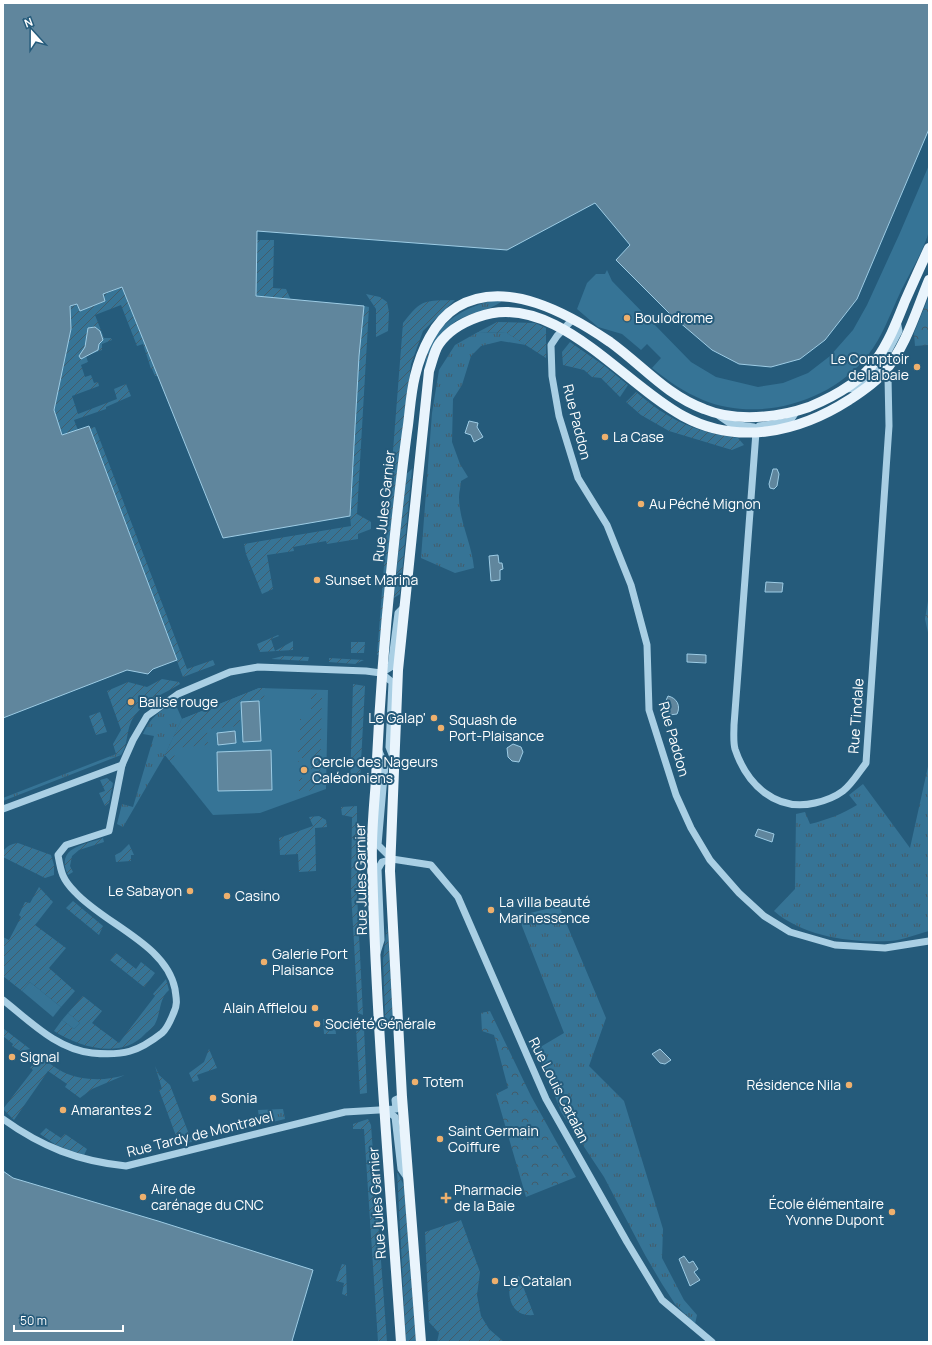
<svg xmlns="http://www.w3.org/2000/svg" width="932" height="1345" font-family="Manrope,sans-serif">
<style>
.grass{fill:url(#grass-tufts)}
.forest{fill:url(#forest-crowns)}
.park{fill:#367496}
.garden{fill:url(#garden-furrows)}
.water{fill:#60869d;stroke:#9dcce5}
.lines{fill:none;stroke-linecap:round;stroke-linejoin:round}
.minor{stroke:#a9cfe4;stroke-width:7}
.major{stroke:#e9f4fc;stroke-width:10}
.poi-dot{fill:#eeb06d;stroke:#255b7b;stroke-width:1.5}
.labels{text-anchor:middle;stroke-width:4;stroke-linejoin:round;paint-order:stroke}
.poi-label{font-size:14px;fill:#fff;stroke:#255b7b;text-anchor:start}
.street-label{font-size:14px;fill:#fff;stroke:#255b7b}
</style>
<defs>
<pattern id="grass-tufts" width="24" height="20" patternUnits="userSpaceOnUse"><rect width="24" height="20" fill="#367496"/><path d="M3 7l-1-3M5 7V3M7 7l1-3M15 17l-1-3M17 17v-4M19 17l1-3" fill="none" stroke="#435c6a"/></pattern>
<pattern id="forest-crowns" width="20" height="18" patternUnits="userSpaceOnUse"><rect width="20" height="18" fill="#367496"/><path d="M2 6a3 3 0 1 1 6 0M12 15a3 3 0 1 1 6 0" fill="none" stroke="#435c6a"/></pattern>
<pattern id="garden-furrows" width="10" height="10" patternUnits="userSpaceOnUse"><rect width="10" height="10" fill="#367496"/><path d="M-1 1l2-2M0 10L10 0M9 11l2-2" fill="none" stroke="#435c6a"/></pattern>
</defs>
<rect width="100%" height="100%" fill="#255b7b"/>
<g class="grass">
<path d="M500,299L501,302C489,310 477,312 464,317C440,326 431,354 423,376C425,366 426,355 430,346C443,317 471,305 500,299Z"/>
<path d="M478,332L507,333L526,345L501,341L481,346L471,356L462,385L453,399L452,442L460,464L468,477L461,481C461,486 459,492 459,497C459,521 472,544 474,568L455,573L421,558L432,413L439,370L455,345Z"/>
<path d="M175,703L182,719L165,755L123,827L117,824L122,804L133,807L154,736L143,734C151,717 159,711 175,703Z"/>
<polygon points="116,754 121,755 3,801 3,798"/>
<path d="M929,762V931C917,934 903,940 890,941C852,943 804,937 774,911L795,889L796,814L805,812L810,824C827,820 842,814 857,805L849,795L863,784L910,848Z"/>
<polygon points="559,906 606,1018 589,1066 624,1101 663,1229 662,1258 684,1300 697,1315 695,1324 675,1304 662,1284 645,1255 604,1177 561,1112 537,1049 564,1033 518,916"/>
<polygon points="283,1109 285,1119 260,1125 258,1110"/>
</g>
<g class="forest">
<polygon points="929,296 929,345 915,346 914,333"/>
<polygon points="929,595 929,637 925,619"/>
<polygon points="490,1011 531,1096 576,1177 526,1197 496,1094 508,1088 494,1035 482,1031 481,1013"/>
</g>
<g class="park">
<path d="M929,165C929,186 931,208 929,229C928,243 907,278 900,293C890,314 883,336 868,355C831,402 759,423 703,400C684,392 668,381 652,368L661,358L647,344L641,350L622,334L598,327L577,309L587,283L596,274H605L607,270L612,281L691,362L716,377L758,387L783,383L808,373L830,356L853,330L867,305L899,235Z"/>
<polygon points="259,688 328,690 326,789 260,813 213,815 165,755 182,719"/>
<polygon points="30,982 61,1007 53,1017 22,991"/>
<polygon points="68,1013 80,1023 74,1029 62,1020"/>
</g>
<g class="garden">
<polygon points="257,240 274,240 273,288 286,289 291,300 256,296"/>
<polygon points="122,287 158,376 155,376 152,369 151,369 143,344 137,346 121,305 95,315 104,338 111,338 112,340 102,344 102,350 86,356 88,362 81,365 85,377 91,375 94,383 98,382 99,386 72,396 78,414 117,399 114,389 126,384 131,396 106,407 106,409 74,420 78,430 62,435 54,410 71,329 70,307 77,304 80,311 105,301 103,295"/>
<polygon points="366,294 380,297 387,302 389,312 388,331 376,337 376,309"/>
<path d="M455,300L423,331L411,364L380,654L377,655L403,323C422,298 425,301 455,300Z"/>
<polygon points="364,306 369,307 357,514 371,522 371,529 358,534 358,539 327,544 326,541 293,547 294,551 267,555 273,589 262,594 246,554 244,544 351,526 350,516 359,356"/>
<polygon points="497,322 535,323 546,328 546,358 507,333 478,332"/>
<polygon points="570,342 606,367 628,385 620,397 601,378 592,377 584,370 563,365 562,352"/>
<path d="M636,392C669,420 694,432 738,438L744,445L732,450L669,431L641,415L626,402Z"/>
<polygon points="95,427 187,669 213,660 215,665 183,677 90,428"/>
<polygon points="412,469 400,594 394,598 406,474"/>
<polygon points="278,635 279,636 271,639 275,651 293,641 293,650 260,652 257,644"/>
<polygon points="351,642 365,642 364,653 351,653"/>
<polygon points="283,656 309,657 308,661 271,659"/>
<polygon points="329,658 364,660 355,664 329,662"/>
<path d="M162,679L179,682L180,684C162,695 140,703 131,722C126,733 128,745 121,755L116,754L113,744L121,730L107,691L128,682L147,687Z"/>
<polygon points="353,684 365,686 360,782 353,785 350,784"/>
<polygon points="259,688 265,688 264,699 240,701 240,726 207,729 208,745 174,748 175,764 173,765 165,755 182,719"/>
<polygon points="311,693 322,694 320,788 299,793 299,773 301,778 309,778 311,775 311,761 308,758 300,758 298,763 298,745 300,745 300,719 311,719"/>
<polygon points="100,712 107,732 96,735 89,716"/>
<polygon points="107,778 113,783 109,803 105,806 99,793 105,791 100,780"/>
<polygon points="357,806 357,894 363,1015 358,1013 351,892 352,817 342,815 341,807"/>
<polygon points="319,816 326,820 327,827 315,828 316,871 299,872 298,854 280,855 279,838 313,826 309,817"/>
<path d="M103,838L104,842L79,850L72,856L70,866L73,872L68,875C55,847 84,845 103,838Z"/>
<path d="M18,843L51,855L54,865V875L45,878L3,857V851C8,846 10,844 18,843Z"/>
<polygon points="129,844 134,855 131,855 131,861 116,862 115,855 121,852"/>
<polygon points="39,887 53,902 35,925 66,948 49,968 75,991 61,1007 30,982 22,991 3,976 3,937 9,940 21,917 19,915 25,902 30,903"/>
<polygon points="73,901 103,926 99,935 66,908"/>
<polygon points="387,925 395,1029 385,1017 383,960"/>
<polygon points="116,953 136,969 141,962 155,973 144,987 110,960"/>
<path d="M166,979L169,990C159,998 161,1013 155,1024C153,1028 148,1031 145,1034C121,1060 79,1047 54,1031L62,1020L74,1029L80,1023L68,1013L83,996L102,1011L92,1023L119,1043L155,996L153,994Z"/>
<polygon points="323,1019 334,1019 336,1034 324,1034"/>
<polygon points="356,1028 364,1028 367,1093 360,1094"/>
<polygon points="4,1029 30,1049 20,1051 12,1046 13,1044 3,1036"/>
<polygon points="209,1049 217,1068 197,1075 199,1080 193,1082 189,1073 204,1062"/>
<path d="M39,1056C47,1061 55,1068 63,1072C82,1081 106,1081 125,1075L92,1089L80,1098L65,1087L67,1084L48,1071L14,1120L3,1109L33,1070L30,1068Z"/>
<polygon points="155,1066 159,1075 170,1085 192,1142 179,1144 159,1090 162,1089"/>
<polygon points="368,1119 371,1125 387,1342 378,1342 364,1129 353,1129 353,1124"/>
<polygon points="46,1128 61,1138 65,1134 87,1149 84,1155 56,1145 40,1134"/>
<polygon points="397,1171 407,1192 417,1342 406,1342"/>
<polygon points="461,1220 480,1272 477,1295 481,1316 489,1329 504,1342 437,1342 439,1333 429,1322 425,1232"/>
<polygon points="342,1264 346,1265 347,1296 342,1294 344,1283 336,1281"/>
<path d="M519,1276L534,1315C513,1317 507,1300 510,1283Z"/>
</g>
<g class="water">
<polygon points="3,3 929,3 929,129 857,299 825,340 800,359 771,367 739,364 712,350 671,315 616,260 630,245 595,203 507,250 257,231 256,296 364,306 359,356 350,516 223,538 122,287 103,294 105,301 80,311 77,304 70,306 71,329 54,410 62,435 89,426 177,660 153,669 148,674 127,670 3,718"/>
<polygon points="95,327 100,331 103,340 99,344 98,350 81,359 79,356 85,347 88,328"/>
<polygon points="469,421 478,423 477,427 483,437 474,442 471,435 465,433"/>
<polygon points="773,469 777,469 779,474 777,486 774,489 770,488 769,484"/>
<polygon points="498,555 499,563 502,563 503,569 500,570 500,580 491,581 489,556"/>
<polygon points="766,582 783,583 782,592 765,592"/>
<polygon points="687,654 706,655 706,663 687,662"/>
<path d="M668,696C677,698 681,706 677,714L669,715V709L664,705Z"/>
<polygon points="259,701 261,741 243,742 241,702"/>
<polygon points="235,731 236,743 218,745 217,733"/>
<polygon points="513,744 521,747 523,752 519,762 512,761 508,757 507,748"/>
<polygon points="271,750 272,790 218,791 217,752"/>
<polygon points="758,829 774,834 772,842 755,836"/>
<polygon points="660,1049 671,1060 665,1064 660,1063 652,1054"/>
<polygon points="3,1171 13,1178 158,1221 313,1270 292,1341 296,1342 3,1342"/>
<polygon points="684,1256 689,1263 693,1261 698,1269 694,1272 700,1280 690,1286 679,1259"/>
</g>
<g class="lines">
<g class="minor">
<polyline points="572,320 557,336 551,345 552,376 559,416 578,478 607,525 631,585 647,645 649,710 676,795 691,828 710,860 739,893 764,916 790,932 835,945 885,948 929,941"/>
<polyline points="846,389 858,388 877,370 884,372"/>
<path d="M796,412L790,421L759,426L756,432L734,725C734,732 733,742 735,749C747,785 776,812 815,803C824,801 835,797 843,791C852,784 859,772 866,763L889,426L888,377L884,372L882,363L899,331L897,321"/>
<polyline points="718,415 731,424 754,427 756,432"/>
<polyline points="381,673 391,667 398,613 405,606"/>
<polyline points="378,749 385,765 378,845 392,859"/>
<polyline points="3,809 122,765 133,740 147,716 178,694 230,672 258,667 366,671 381,673 392,682 389,747 393,757"/>
<polyline points="377,953 381,940 378,869 382,862 392,859 431,865 458,897 546,1099 627,1242 662,1300 712,1342"/>
<path d="M3,1000C30,1021 56,1049 92,1053C123,1056 138,1052 162,1033C168,1028 171,1019 174,1012C178,1003 176,998 175,989C166,944 104,924 75,892C62,879 61,872 58,855L66,845L109,831L122,765"/>
<polyline points="385,1109 395,1117 401,1169 408,1179"/>
<path d="M3,1119C42,1147 78,1161 126,1166L345,1112L396,1109L395,1100L402,1097"/>
</g>
<g class="major">
<path d="M401,1342C390,1182 376,1022 372,862C371,835 374,807 376,780C379,711 384,642 391,573C396,524 401,474 408,425C410,409 411,392 415,376C421,351 434,321 457,307C506,278 569,314 610,342C642,365 666,395 704,409C735,422 778,418 809,407C833,397 861,382 876,360C889,342 897,321 905,301C913,283 921,265 929,248"/>
<path d="M421,1342L402,1097L390,871L398,670L429,371C432,363 434,351 439,344C448,331 464,322 478,317C553,289 623,384 683,416C738,446 799,432 849,400C861,392 875,383 884,372C906,347 916,311 929,280"/>
</g>
</g>
<g class="poi-dot">
<circle cx="627" cy="318" r="4"/>
<circle cx="917" cy="367" r="4"/>
<circle cx="605" cy="437" r="4"/>
<circle cx="641" cy="504" r="4"/>
<circle cx="317" cy="580" r="4"/>
<circle cx="131" cy="702" r="4"/>
<circle cx="434" cy="718" r="4"/>
<circle cx="441" cy="728" r="4"/>
<circle cx="304" cy="770" r="4"/>
<circle cx="190" cy="891" r="4"/>
<circle cx="227" cy="896" r="4"/>
<circle cx="491" cy="910" r="4"/>
<circle cx="264" cy="962" r="4"/>
<circle cx="315" cy="1008" r="4"/>
<circle cx="317" cy="1024" r="4"/>
<circle cx="12" cy="1057" r="4"/>
<circle cx="415" cy="1082" r="4"/>
<circle cx="849" cy="1085" r="4"/>
<circle cx="213" cy="1098" r="4"/>
<circle cx="63" cy="1110" r="4"/>
<circle cx="440" cy="1139" r="4"/>
<circle cx="143" cy="1197" r="4"/>
<path d="M444 1192h4v4h4v4h-4v4h-4v-4h-4v-4h4z"/>
<circle cx="892" cy="1212" r="4"/>
<circle cx="495" cy="1281" r="4"/>
</g>
<g class="labels">
<g class="poi-label">
<text x="635" y="323">Boulodrome</text>
<text x="909" y="364" text-anchor="end">Le Comptoir<tspan x="909" dy="16">de la baie</tspan></text>
<text x="613" y="442">La Case</text>
<text x="649" y="509">Au Péché Mignon</text>
<text x="325" y="585">Sunset Marina</text>
<text x="139" y="707">Balise rouge</text>
<text x="426" y="723" text-anchor="end">Le Galap'</text>
<text x="449" y="725">Squash de<tspan x="449" dy="16">Port-Plaisance</tspan></text>
<text x="312" y="767">Cercle des Nageurs<tspan x="312" dy="16">Calédoniens</tspan></text>
<text x="182" y="896" text-anchor="end">Le Sabayon</text>
<text x="235" y="901">Casino</text>
<text x="499" y="907">La villa beauté<tspan x="499" dy="16">Marinessence</tspan></text>
<text x="272" y="959">Galerie Port<tspan x="272" dy="16">Plaisance</tspan></text>
<text x="307" y="1013" text-anchor="end">Alain Afflelou</text>
<text x="325" y="1029">Société Générale</text>
<text x="20" y="1062">Signal</text>
<text x="423" y="1087">Totem</text>
<text x="841" y="1090" text-anchor="end">Résidence Nila</text>
<text x="221" y="1103">Sonia</text>
<text x="71" y="1115">Amarantes 2</text>
<text x="448" y="1136">Saint Germain<tspan x="448" dy="16">Coiffure</tspan></text>
<text x="151" y="1194">Aire de<tspan x="151" dy="16">carénage du CNC</tspan></text>
<text x="454" y="1195">Pharmacie<tspan x="454" dy="16">de la Baie</tspan></text>
<text x="884" y="1209" text-anchor="end">École élémentaire<tspan x="884" dy="16">Yvonne Dupont</tspan></text>
<text x="503" y="1286">Le Catalan</text>
</g>
<g class="street-label">
<text transform="translate(577 422) rotate(76)" y="5">Rue Paddon</text>
<text transform="translate(384 506) rotate(-84)" y="5">Rue Jules Garnier</text>
<text transform="translate(856 716) rotate(-86)" y="5">Rue Tindale</text>
<text transform="translate(674 739) rotate(74)" y="5">Rue Paddon</text>
<text transform="translate(361 879) rotate(-91)" y="5">Rue Jules Garnier</text>
<text transform="translate(559 1090) rotate(63)" y="5">Rue Louis Catalan</text>
<text transform="translate(200 1134) rotate(-14)" y="5">Rue Tardy de Montravel</text>
<text transform="translate(377 1203) rotate(-94)" y="5">Rue Jules Garnier</text>
</g>
</g>
<rect width="932" height="1345" fill="none" stroke="#ffffff" stroke-width="8"/>
<g transform="translate(32 32) rotate(339)" stroke="#255b7b" stroke-width="3" paint-order="stroke">
<path d="M0-3L7 15L0 10L-7 15Z" fill="#ffffff"/>
<text y="-6" font-size="11" font-weight="bold" text-anchor="middle" fill="#ffffff">N</text>
</g>
<path d="M14 1325v6h109v-6" fill="none" stroke="#ffffff" stroke-width="2"/>
<text x="20" y="1325" font-size="12" fill="#ffffff" stroke="#255b7b" stroke-width="3" paint-order="stroke">50 m</text>
</svg>
